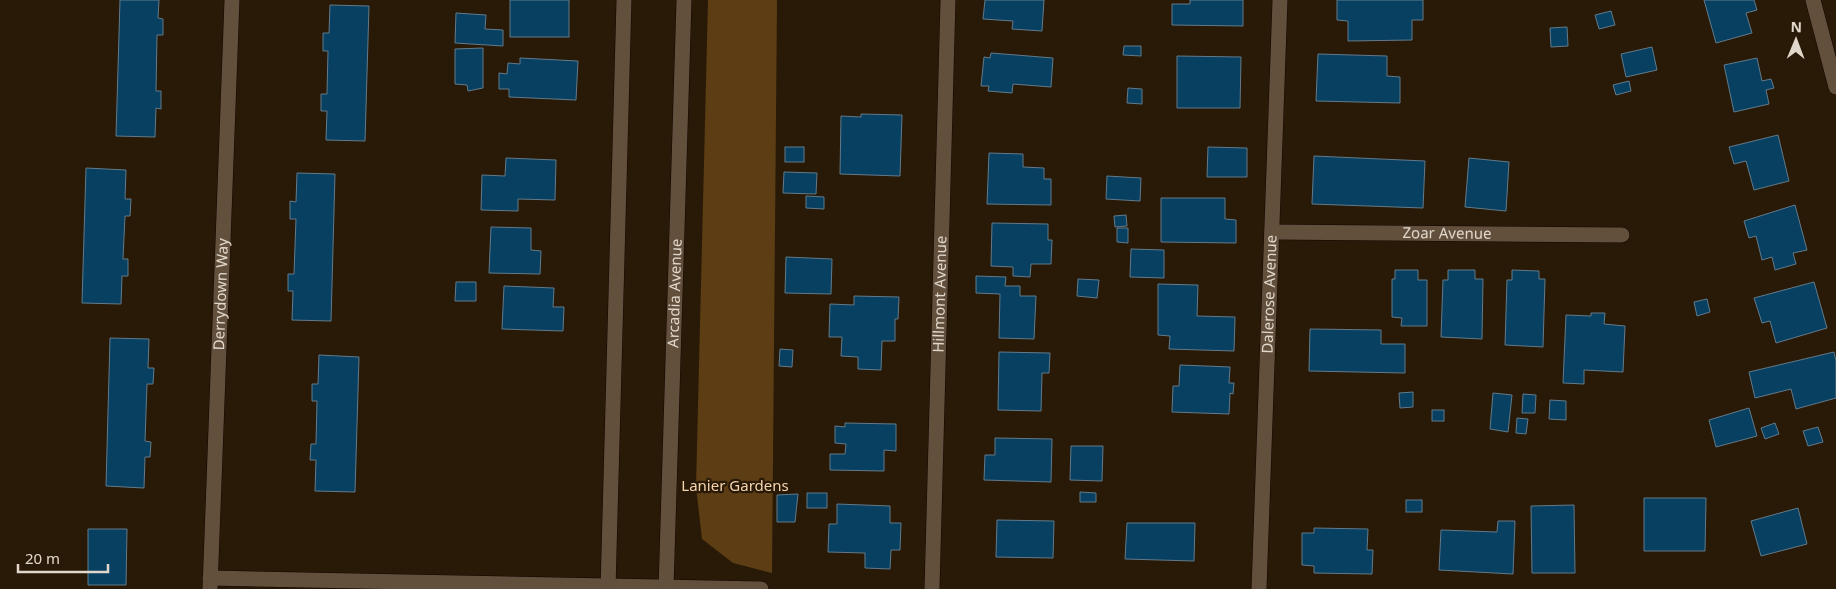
<svg xmlns="http://www.w3.org/2000/svg" width="1836" height="589" font-family="'Noto Sans',sans-serif">
<style>
.green{fill:#5c3d14}
.building{fill:#074060;stroke:#627a8b}
.lines{fill:none;stroke-linecap:round;stroke-linejoin:round}
.street-casing{stroke:#110500;stroke-width:16}
.secondary-casing{stroke:#110500;stroke-width:16}
.street{stroke:#62503c;stroke-width:15}
.secondary{stroke:#62503c;stroke-width:15}
.labels{text-anchor:middle;stroke-width:4.5;stroke-linejoin:round;paint-order:stroke}
.street-label{font-size:15px;fill:#e1d7cb;stroke:#291a07}
.park-label{font-size:15px;fill:#f6d4ae;stroke:#291a07}
</style>
<rect width="100%" height="100%" fill="#291a07"/>
<polygon class="green" points="708,0 777,0 772,573 733,563 702,539 696,487"/>
<g class="building">
<polygon points="120,0 159,0 158,18 163,19 163,35 157,35 156,91 161,91 161,109 156,108 155,137 116,136"/>
<rect x="510" y="0" width="59" height="37"/>
<polygon points="985,0 1044,0 1042,31 1012,29 1013,21 983,19"/>
<polygon points="1190,0 1243,0 1243,26 1172,25 1172,4 1190,4"/>
<polygon points="1337,0 1423,0 1423,20 1412,20 1412,40 1348,41 1348,21 1337,20"/>
<polygon points="1704,0 1754,0 1757,10 1746,13 1752,33 1716,43"/>
<polygon points="330,5 369,6 365,141 326,140 327,111 321,111 321,94 327,94 328,51 323,51 323,33 329,33"/>
<polygon points="1611,11 1615,25 1599,29 1595,15"/>
<polygon points="456,13 486,15 485,29 503,30 503,46 455,43"/>
<polygon points="1567,27 1568,46 1551,47 1550,28"/>
<polygon points="1124,46 1141,46 1141,56 1123,55"/>
<polygon points="1652,47 1657,70 1626,77 1621,54"/>
<polygon points="483,48 483,88 468,91 467,85 455,84 455,49"/>
<polygon points="991,53 1053,58 1051,87 1013,84 1012,93 988,91 989,86 981,86 984,57 990,58"/>
<polygon points="1318,54 1387,56 1387,76 1400,77 1400,103 1316,101"/>
<polygon points="1177,56 1241,57 1240,108 1177,108"/>
<polygon points="520,58 578,61 576,100 509,97 509,89 499,89 499,73 507,74 508,63 520,64"/>
<polygon points="1757,58 1762,81 1771,79 1774,88 1766,90 1769,104 1734,112 1724,65"/>
<polygon points="1629,81 1631,91 1616,95 1613,85"/>
<polygon points="1128,88 1142,89 1142,104 1127,103"/>
<polygon points="861,114 902,115 900,176 840,174 841,116 861,117"/>
<polygon points="1778,135 1789,181 1754,190 1746,161 1734,164 1729,147"/>
<rect x="785" y="147" width="19" height="15"/>
<polygon points="1208,147 1247,148 1247,177 1207,177"/>
<polygon points="989,153 1023,154 1023,167 1044,168 1044,179 1051,179 1051,205 987,204"/>
<polygon points="1314,156 1425,161 1423,208 1312,204"/>
<polygon points="506,158 556,160 555,200 518,199 518,211 481,210 482,175 505,176"/>
<polygon points="1469,158 1509,162 1506,211 1465,207"/>
<polygon points="86,168 126,170 125,199 131,199 130,216 125,216 123,259 128,259 128,276 122,276 121,304 82,303"/>
<polygon points="784,172 817,173 816,194 783,193"/>
<polygon points="297,173 335,174 331,321 292,320 293,291 288,291 288,274 294,274 296,219 290,219 290,201 296,202"/>
<polygon points="1107,176 1141,178 1140,201 1106,199"/>
<polygon points="806,196 824,197 824,209 806,208"/>
<polygon points="1161,198 1225,198 1225,219 1236,220 1236,243 1161,242"/>
<polygon points="1795,205 1807,250 1793,253 1796,264 1775,270 1772,257 1762,260 1756,236 1749,238 1744,221"/>
<polygon points="1126,215 1127,226 1115,227 1114,216"/>
<polygon points="992,223 1048,224 1048,240 1052,240 1051,264 1031,264 1030,277 1013,276 1013,267 991,266"/>
<polygon points="491,227 531,228 531,250 541,251 540,274 489,273"/>
<polygon points="1117,228 1128,228 1128,243 1117,242"/>
<polygon points="1131,249 1164,250 1164,278 1130,277"/>
<polygon points="786,257 832,259 831,294 785,293"/>
<polygon points="1395,270 1418,270 1418,280 1427,280 1427,326 1401,326 1402,318 1392,317 1392,279 1395,279"/>
<polygon points="1448,270 1475,270 1475,279 1483,279 1482,339 1441,337 1443,280 1448,280"/>
<polygon points="1512,270 1539,271 1539,279 1545,279 1543,347 1505,345 1507,280 1512,280"/>
<polygon points="976,276 1006,277 1005,286 1020,286 1020,296 1036,296 1034,339 999,338 1000,294 976,293"/>
<polygon points="1078,279 1099,280 1097,298 1077,296"/>
<polygon points="456,282 476,282 476,301 455,301"/>
<polygon points="1814,282 1827,328 1776,343 1770,321 1762,323 1754,298"/>
<polygon points="1158,284 1198,285 1197,316 1235,317 1234,351 1169,349 1170,336 1158,335"/>
<polygon points="504,286 554,288 553,307 564,307 563,331 502,329"/>
<polygon points="854,296 899,297 898,319 895,319 895,341 882,341 881,370 858,369 858,357 841,356 842,337 829,337 830,304 854,305"/>
<polygon points="1707,299 1710,312 1697,316 1694,302"/>
<polygon points="1591,313 1605,313 1604,324 1625,326 1623,372 1584,370 1584,384 1563,383 1566,315 1591,316"/>
<polygon points="1310,329 1381,330 1381,344 1405,344 1405,373 1309,371"/>
<polygon points="110,338 149,339 148,368 154,368 153,384 147,384 145,441 151,442 150,457 145,457 144,488 106,486"/>
<polygon points="780,349 793,350 792,367 779,366"/>
<polygon points="999,352 1050,353 1049,373 1042,373 1041,411 998,410"/>
<polygon points="1834,352 1836,361 1836,398 1796,409 1791,389 1755,398 1749,372"/>
<polygon points="319,355 359,357 355,492 315,491 316,460 310,460 311,444 316,444 317,401 312,401 312,384 318,384"/>
<polygon points="1180,365 1230,367 1229,383 1234,383 1233,394 1230,393 1229,414 1172,412 1173,386 1179,386"/>
<polygon points="1413,392 1413,407 1400,408 1399,393"/>
<polygon points="1493,393 1512,395 1508,432 1490,429"/>
<polygon points="1523,394 1536,395 1535,413 1522,413"/>
<polygon points="1550,400 1566,401 1566,420 1549,419"/>
<polygon points="1749,408 1757,436 1716,447 1709,420"/>
<rect x="1432" y="410" width="12" height="11"/>
<polygon points="1517,418 1528,419 1526,434 1516,433"/>
<polygon points="845,423 896,424 896,451 884,450 884,471 830,470 830,454 845,454 846,444 835,443 835,426 845,427"/>
<polygon points="1775,423 1779,434 1765,439 1761,428"/>
<polygon points="1818,427 1823,442 1808,446 1803,431"/>
<polygon points="995,438 1052,439 1051,482 984,480 985,455 995,455"/>
<polygon points="1071,446 1103,446 1102,481 1070,480"/>
<polygon points="1080,492 1096,493 1096,502 1080,502"/>
<rect x="807" y="493" width="20" height="15"/>
<polygon points="798,494 795,522 777,522 777,495"/>
<polygon points="1644,498 1706,498 1705,551 1644,551"/>
<rect x="1406" y="500" width="16" height="12"/>
<polygon points="837,504 890,506 890,523 901,523 900,550 891,550 890,569 865,568 865,553 828,552 829,524 837,524"/>
<polygon points="1574,505 1575,573 1532,573 1531,506"/>
<polygon points="1798,508 1807,544 1761,556 1751,521"/>
<polygon points="997,520 1054,521 1053,558 996,557"/>
<polygon points="1498,521 1515,521 1513,574 1439,570 1441,530 1497,532"/>
<polygon points="1127,523 1195,523 1194,561 1125,559"/>
<polygon points="1314,528 1368,529 1367,550 1373,550 1372,574 1314,573 1314,566 1302,565 1302,533 1314,533"/>
<polygon points="88,529 127,529 126,585 88,585"/>
</g>
<g class="lines">
<g class="street-casing">
<g id="street">
<polyline points="1813,0 1836,87"/>
<path id="s1" d="M1272,232L1622,235"/>
<polyline points="210,578 761,589"/>
<path id="s2" d="M210,589L232,0"/>
<path id="s3" d="M932,589L948,0"/>
<path id="s4" d="M1259,589L1280,0"/>
</g>
</g>
<g class="secondary-casing">
<g id="secondary">
<polyline points="608,589 624,0"/>
<path id="s5" d="M666,589L684,0"/>
</g>
</g>
<use href="#street" class="street"/>
<use href="#secondary" class="secondary"/>
</g>
<g class="labels">
<g class="street-label">
<text dy="5" stroke="none"><textPath href="#s1" startOffset="175">Zoar Avenue</textPath></text>
<text dy="5" stroke="none"><textPath href="#s5" startOffset="296">Arcadia Avenue</textPath></text>
<text dy="5" stroke="none"><textPath href="#s3" startOffset="295">Hillmont Avenue</textPath></text>
<text dy="5" stroke="none"><textPath href="#s2" startOffset="295">Derrydown Way</textPath></text>
<text dy="5" stroke="none"><textPath href="#s4" startOffset="295">Dalerose Avenue</textPath></text>
</g>
<g class="park-label">
<text x="735" y="491">Lanier Gardens</text>
</g>
</g>
<g transform="translate(1796 40) rotate(1)" stroke="#291a07" stroke-width="4" paint-order="stroke">
<path d="M0-4L9 19L0 12L-9 19Z" fill="#e1d7cb"/>
<text y="-8" font-size="14" font-weight="bold" text-anchor="middle" fill="#e1d7cb">N</text>
</g>
<path d="M18 564v8h90v-8" fill="none" stroke="#e1d7cb" stroke-width="2.5"/>
<text x="25" y="564" font-size="15" fill="#e1d7cb" stroke="#291a07" stroke-width="4" paint-order="stroke">20 m</text>
</svg>
